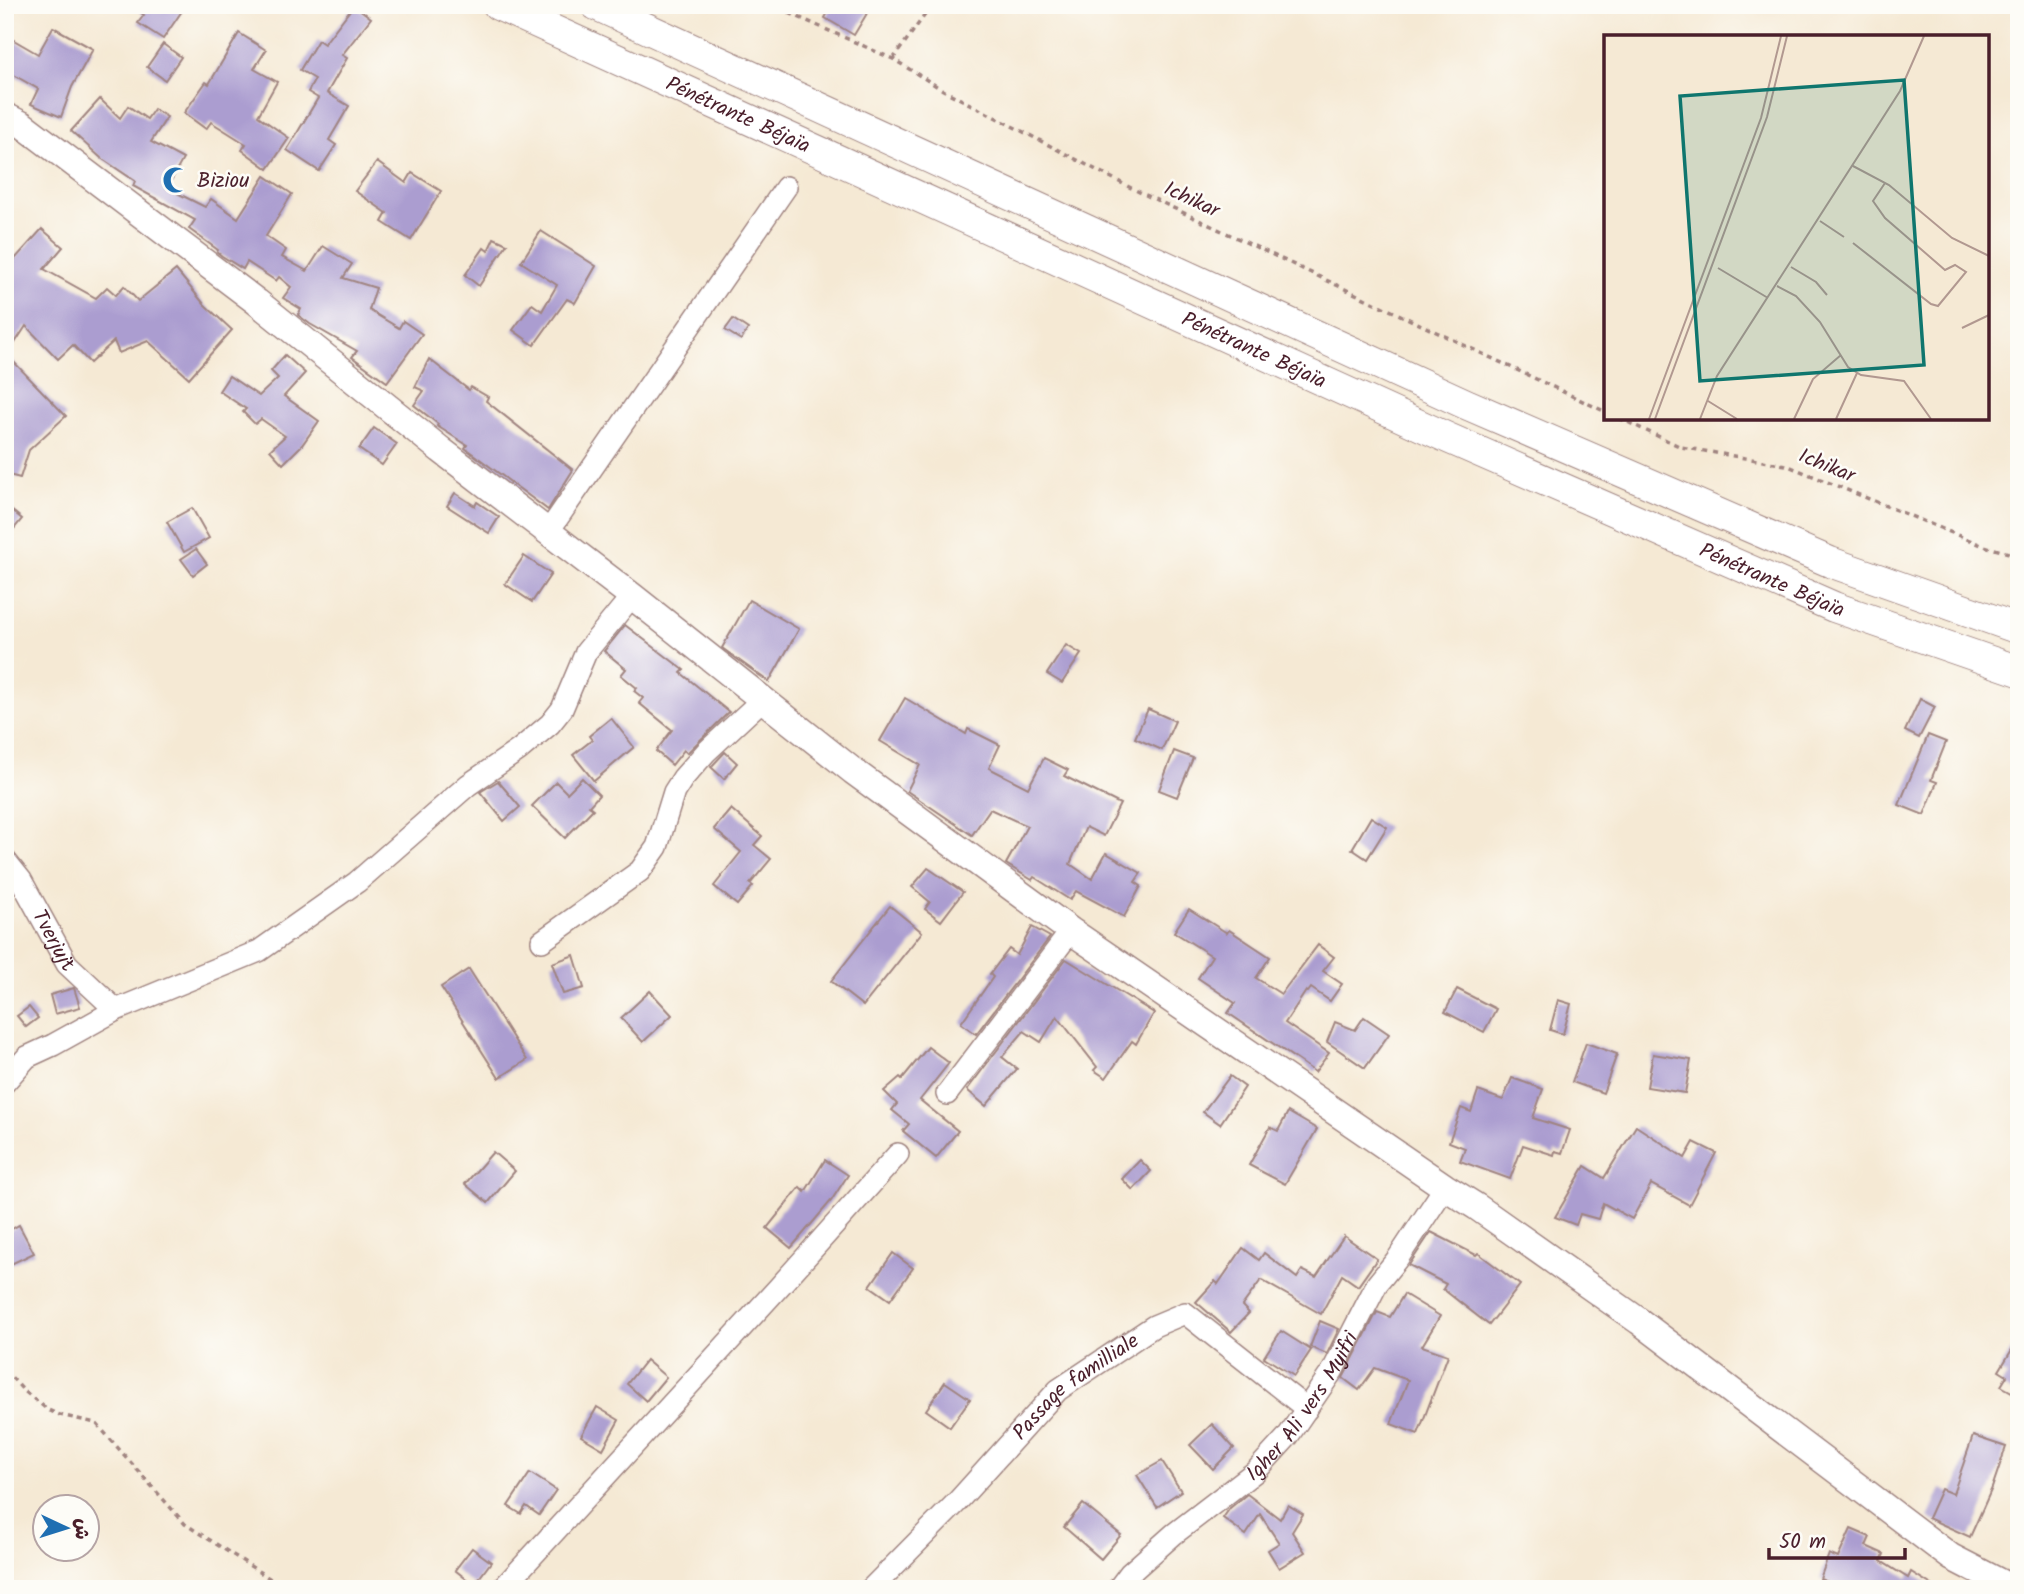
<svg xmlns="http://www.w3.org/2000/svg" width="2024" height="1594" font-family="Kalam,'Playpen Sans Arabic',sans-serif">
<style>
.building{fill:#ab9dd0}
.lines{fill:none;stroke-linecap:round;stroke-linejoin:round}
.minor-casing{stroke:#a08480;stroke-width:24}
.major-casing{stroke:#a08480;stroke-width:29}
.highway-casing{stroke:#a08480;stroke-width:32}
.path{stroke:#a08480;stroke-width:3.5;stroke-dasharray:5 5;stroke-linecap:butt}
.minor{stroke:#fff;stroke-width:21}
.major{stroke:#fff;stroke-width:26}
.highway{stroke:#fff;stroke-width:30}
.labels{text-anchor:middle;stroke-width:5;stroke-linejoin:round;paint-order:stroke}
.street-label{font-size:21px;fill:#4a1f2b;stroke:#fdfcf7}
.poi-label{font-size:21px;fill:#4a1f2b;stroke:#fdfcf7;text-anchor:start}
.inset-road{fill:none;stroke:#b19890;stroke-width:2}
.view{fill:#0f766e;fill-opacity:0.15;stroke:#0f766e;stroke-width:3.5}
.inset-edge{fill:none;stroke:#4a1f2b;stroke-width:3.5}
</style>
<rect width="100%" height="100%" fill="#fdfcf7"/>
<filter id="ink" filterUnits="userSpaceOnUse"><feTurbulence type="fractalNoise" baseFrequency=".0143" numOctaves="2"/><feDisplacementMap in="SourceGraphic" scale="14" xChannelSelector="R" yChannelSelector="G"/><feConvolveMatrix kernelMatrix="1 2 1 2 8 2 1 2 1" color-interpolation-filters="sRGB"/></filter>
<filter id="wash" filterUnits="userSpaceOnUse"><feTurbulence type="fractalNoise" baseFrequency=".00686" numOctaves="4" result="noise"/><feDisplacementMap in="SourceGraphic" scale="28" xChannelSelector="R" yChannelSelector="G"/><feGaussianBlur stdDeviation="1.57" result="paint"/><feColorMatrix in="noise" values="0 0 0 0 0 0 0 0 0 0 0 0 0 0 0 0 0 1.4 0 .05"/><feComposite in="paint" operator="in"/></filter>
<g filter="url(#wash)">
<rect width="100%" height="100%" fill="#f5e9d4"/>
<g id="blocks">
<g class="building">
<polygon points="130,5 186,5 163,39 138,23 144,15"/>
<polygon points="354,5 371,18 342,55 347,58 327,93 349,106 329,140 336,145 319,171 287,150 318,98 308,92 315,79 300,70 318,40 324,44"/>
<polygon points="832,5 872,5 854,35 825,18"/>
<polygon points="53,27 93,49 72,87 61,117 31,104 38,89 5,70 5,35 38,54"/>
<polygon points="239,33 266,50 254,69 277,82 258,116 289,138 268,169 242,150 246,144 211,122 206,129 184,113 206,82 209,84"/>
<polygon points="163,44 181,57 165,80 147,67"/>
<polygon points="100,99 120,118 128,106 147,119 154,109 167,117 151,142 183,159 167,188 205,207 211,199 238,218 265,176 292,194 266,236 286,250 282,257 307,271 323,246 352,264 343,278 376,288 369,310 399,328 403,321 422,334 387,382 352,357 357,351 310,324 298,315 301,309 283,298 291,287 279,277 276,281 247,262 243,269 222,256 217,252 218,250 189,229 195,220 133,186 135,181 101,158 71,131"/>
<polygon points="377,162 406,183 412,173 441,191 411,240 382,222 387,213 355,191"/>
<polygon points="42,229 63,247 44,269 96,298 107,287 116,295 124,286 138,301 176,270 204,304 232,330 189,378 148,341 119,353 114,341 90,363 73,345 58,359 26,326 7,355 66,416 29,450 20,478 5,474 5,270"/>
<polygon points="541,231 596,266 575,303 567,299 534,345 513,330 532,304 542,311 557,285 521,262"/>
<polygon points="494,238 507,244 479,286 465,275 484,248 488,251"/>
<polygon points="733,319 748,329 741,340 725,330"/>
<polygon points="285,355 305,373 284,396 319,421 302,445 283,464 270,450 285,436 261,419 255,424 243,412 246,409 219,391 229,376 259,396 278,378 271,371"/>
<polygon points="429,359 469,390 471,387 488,397 486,401 573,470 548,510 465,448 467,445 437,426 438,424 414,405 424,391 415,387"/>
<polygon points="374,428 397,444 382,465 359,449"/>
<polygon points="455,493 475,506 477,502 499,517 489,533 447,506"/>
<polygon points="5,505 22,519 5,540"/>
<polygon points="192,508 209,538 184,552 167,522"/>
<polygon points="196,549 207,564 193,575 181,559"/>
<polygon points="524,556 551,574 532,602 505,584"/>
<polygon points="749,600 799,629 769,682 722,648"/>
<polygon points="625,625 684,670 681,673 729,712 687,753 684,750 672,765 656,751 672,730 639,703 643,698 634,691 637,688 621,675 626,669 604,651"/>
<polygon points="1066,645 1081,654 1062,683 1047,674"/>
<polygon points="905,698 966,734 968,729 1000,745 989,768 1028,788 1044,758 1068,770 1064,776 1120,804 1104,836 1086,827 1070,864 1092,879 1106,853 1141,873 1135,882 1141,886 1124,917 1076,891 1070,900 1034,877 1032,880 1006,864 1027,826 990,809 972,835 907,791 920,765 880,741"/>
<polygon points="1920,699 1935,707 1919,738 1905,731"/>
<polygon points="1148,709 1175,721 1162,750 1135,738"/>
<polygon points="611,718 634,747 594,781 573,755 592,740 589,736"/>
<polygon points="1928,735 1946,742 1931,780 1937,782 1924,815 1899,805"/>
<polygon points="1174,751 1193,758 1177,797 1159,790"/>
<polygon points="725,752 737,763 724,779 711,767"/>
<polygon points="582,778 599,795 589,806 593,809 565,838 532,806 556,782 567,793"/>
<polygon points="498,781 520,807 504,821 480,792"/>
<polygon points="731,809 762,836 754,845 771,859 750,884 753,886 737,905 714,886 741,852 714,829"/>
<polygon points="1371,817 1387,827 1367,859 1352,849"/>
<polygon points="928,868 963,892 941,921 925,909 930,902 912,887"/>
<polygon points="890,906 922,932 863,1006 831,981"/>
<polygon points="1189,909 1227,933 1229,930 1270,957 1256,978 1281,994 1318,945 1334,957 1323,971 1342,984 1330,1001 1311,988 1308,992 1306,991 1285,1023 1329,1053 1315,1072 1228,1013 1235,1003 1198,978 1212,956 1174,932"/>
<polygon points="1032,927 1050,937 976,1034 961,1023 993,977 990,974 1009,949 1017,955"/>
<polygon points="574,955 584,988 563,994 552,963"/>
<polygon points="1066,959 1154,1013 1136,1044 1132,1041 1106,1078 1094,1070 1097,1067 1057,1016 1041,1042 1024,1031 1002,1057 1017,1069 986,1106 967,1090"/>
<polygon points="469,969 527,1060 499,1078 441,987"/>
<polygon points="74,988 80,1007 55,1014 50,995"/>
<polygon points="1457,989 1496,1009 1484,1032 1445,1012"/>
<polygon points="650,991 672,1015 643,1042 621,1018"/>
<polygon points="1558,1000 1571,1004 1563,1034 1550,1030"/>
<polygon points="29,1007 38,1018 26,1027 17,1016"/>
<polygon points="1364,1017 1389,1034 1365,1068 1327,1042 1335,1022 1355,1030"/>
<polygon points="1586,1043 1617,1054 1603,1093 1572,1082"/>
<polygon points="928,1047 949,1063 920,1100 958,1131 936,1158 903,1131 909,1124 892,1110 897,1104 884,1091 900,1077 902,1079"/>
<polygon points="1653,1054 1691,1060 1685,1093 1647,1087"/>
<polygon points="1230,1076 1245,1087 1220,1124 1203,1112"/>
<polygon points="1512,1078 1543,1089 1533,1118 1570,1130 1562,1153 1555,1151 1554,1155 1523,1145 1510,1179 1460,1161 1465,1148 1449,1142 1461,1108 1471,1112 1478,1091 1503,1100"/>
<polygon points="1288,1112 1317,1129 1285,1184 1249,1165 1270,1127 1278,1131"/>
<polygon points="1636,1126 1685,1158 1694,1142 1716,1153 1689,1205 1651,1184 1632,1219 1603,1203 1598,1219 1580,1214 1576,1225 1555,1217 1585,1166 1604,1178"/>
<polygon points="493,1152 515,1171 488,1203 465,1184"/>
<polygon points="825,1160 848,1175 831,1201 791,1248 767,1228 800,1187 805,1192"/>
<polygon points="1140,1160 1151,1171 1133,1190 1122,1179"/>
<polygon points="19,1225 34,1253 9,1265 5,1257 5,1233"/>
<polygon points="1431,1232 1476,1255 1478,1253 1520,1285 1489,1325 1443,1289 1446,1284 1409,1265"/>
<polygon points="1344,1236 1377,1259 1358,1286 1342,1275 1321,1314 1261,1280 1242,1306 1249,1313 1231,1332 1196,1302 1215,1281 1218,1284 1243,1248 1259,1260 1264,1253 1297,1278 1302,1270 1316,1277"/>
<polygon points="893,1253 913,1268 890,1300 870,1286"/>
<polygon points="1404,1294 1440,1316 1422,1346 1448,1355 1418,1434 1391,1424 1408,1380 1375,1368 1359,1390 1343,1378 1377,1312 1390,1317"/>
<polygon points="1320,1321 1339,1329 1327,1354 1310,1347"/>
<polygon points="1281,1331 1311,1350 1294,1376 1264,1357"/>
<polygon points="2019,1338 2019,1396 2001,1386 2007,1376 1999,1371"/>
<polygon points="646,1360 666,1377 646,1401 627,1384"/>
<polygon points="945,1382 970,1399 950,1427 926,1410"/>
<polygon points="597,1407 619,1420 603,1449 581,1436"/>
<polygon points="1212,1424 1234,1448 1213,1469 1190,1445"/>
<polygon points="1973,1436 2006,1447 1992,1488 1970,1537 1928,1518 1941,1489 1953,1494"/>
<polygon points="1162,1461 1181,1491 1157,1507 1137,1475"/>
<polygon points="530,1473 556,1490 539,1515 526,1506 521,1514 508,1506"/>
<polygon points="1247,1494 1280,1519 1288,1505 1303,1514 1292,1532 1305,1552 1279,1568 1268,1550 1279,1543 1260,1514 1246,1535 1223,1518 1230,1508"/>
<polygon points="1083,1504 1121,1535 1101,1559 1064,1527"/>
<polygon points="1851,1529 1870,1537 1866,1546 1884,1554 1881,1561 1908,1578 1911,1572 1938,1589 1884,1589 1870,1580 1867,1589 1847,1589 1820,1579 1829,1554 1838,1558"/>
<polygon points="472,1548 491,1562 474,1585 455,1570"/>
</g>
</g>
</g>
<g filter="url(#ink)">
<use href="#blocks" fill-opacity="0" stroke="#a08480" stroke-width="2"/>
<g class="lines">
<g class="minor-casing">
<g id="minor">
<polyline points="548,532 786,187"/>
<path id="s1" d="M5,860L21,880L67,964L116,1010"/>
<polyline points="542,941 640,871 657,847 674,792 683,778 706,752 763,699"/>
<polyline points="5,1082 27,1057 53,1045 116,1010 259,951 357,882 468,785 519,750 550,724 562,709 586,652 632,596"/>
<polyline points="947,1094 1071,931"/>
<polyline points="502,1589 778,1288 898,1154"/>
<path id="s2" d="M871,1589L957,1502L1058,1390L1154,1326L1185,1313L1307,1409"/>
<path id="s3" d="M1118,1589L1130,1573L1174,1534L1256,1471L1288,1436L1333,1370L1377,1284L1398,1258L1445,1187"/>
</g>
</g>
<g class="major-casing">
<polyline id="major" points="5,116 23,125 257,302 441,450 632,596 853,771 1071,931 1445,1187 1477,1207 1639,1321 1951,1557 2013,1589"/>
</g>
<g class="highway-casing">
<g id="highway">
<path id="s4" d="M498,5L1448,438L1834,607L2019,671"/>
<polyline points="596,5 1466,404 1830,562 2019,629"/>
</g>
</g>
<g class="path">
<polyline points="771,5 893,59 943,90 1133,189 1606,412"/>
<polyline points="893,59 932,5"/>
<polyline points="1619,418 1681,447 1786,465 1984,546 2019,556"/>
<polyline points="5,1370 23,1390 48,1410 60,1415 96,1423 185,1524 286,1589"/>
</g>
<use href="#minor" class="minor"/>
<use href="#major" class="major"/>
<use href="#highway" class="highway"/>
</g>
</g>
<defs>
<g id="mosque-bare" transform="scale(2.1)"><path d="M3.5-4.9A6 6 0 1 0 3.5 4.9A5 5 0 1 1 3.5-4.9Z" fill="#1f6fb2" stroke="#fdfcf7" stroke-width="2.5" paint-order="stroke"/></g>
</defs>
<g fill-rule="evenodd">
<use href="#mosque-bare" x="176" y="180"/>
</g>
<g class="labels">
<g class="street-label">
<text dy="7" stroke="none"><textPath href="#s4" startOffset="264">Pénétrante Béjaïa</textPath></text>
<text transform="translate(1192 199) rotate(25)" y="7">Ichikar</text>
<text dy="7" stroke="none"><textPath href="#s4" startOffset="831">Pénétrante Béjaïa</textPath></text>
<text transform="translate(1827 465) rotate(22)" y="7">Ichikar</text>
<text dy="7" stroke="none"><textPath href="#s4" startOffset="1398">Pénétrante Béjaïa</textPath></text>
<text dy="7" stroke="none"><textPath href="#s1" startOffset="94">Tverjujt</textPath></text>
<text dy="7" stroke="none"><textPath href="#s2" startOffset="289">Passage familliale</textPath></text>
<text dy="7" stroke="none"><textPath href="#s3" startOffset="262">Igher Ali vers Myifri</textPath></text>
</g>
<g class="poi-label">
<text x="197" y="187">Biziou</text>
</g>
</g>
<g transform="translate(1604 35)">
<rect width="385" height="385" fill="#f5e9d4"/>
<path class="inset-road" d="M249,131L285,150L348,203L385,221M216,186L240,202M249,208L327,269L334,271L362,237L351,230L341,235L281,183L269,166L281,148M187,232L212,247L223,260M114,233L164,263M173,251L192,261L216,287L244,332L257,340L300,346L327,384M358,293L385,280M104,366L133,384M45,384L157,83L177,1M51,384L163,82L183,1M96,384L113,341L296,56L320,1M190,384L209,344L237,320M232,384L253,338"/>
<path class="view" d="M300,45L320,330L96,346L76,61Z"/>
<rect width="385" height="385" class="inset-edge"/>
</g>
<rect width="2024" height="1594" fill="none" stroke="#fdfcf7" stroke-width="28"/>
<g transform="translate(66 1528) rotate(94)"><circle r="33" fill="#fdfcf7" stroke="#b5a4a5" stroke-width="2"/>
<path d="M0-5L12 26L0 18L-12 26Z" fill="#1f6fb2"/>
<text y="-10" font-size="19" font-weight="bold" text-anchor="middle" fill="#4a1f2b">ش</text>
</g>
<path d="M1769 1548v10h136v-10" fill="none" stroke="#4a1f2b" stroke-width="3.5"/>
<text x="1779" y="1548" font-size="21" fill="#4a1f2b" stroke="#fdfcf7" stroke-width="5" paint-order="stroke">50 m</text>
</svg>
